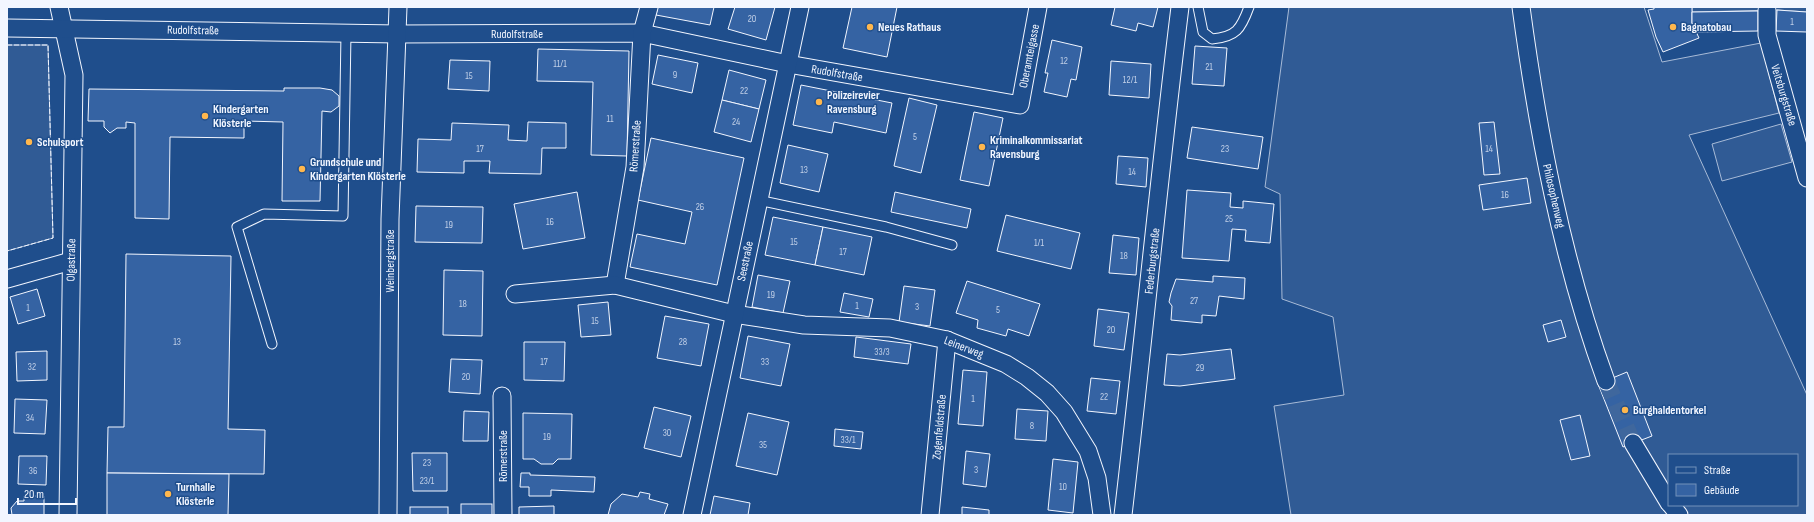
<svg xmlns="http://www.w3.org/2000/svg" width="1814" height="522" font-family="'Sofia Sans Condensed',sans-serif">
<style>
.built{fill:#305b95;stroke:#a8bbd7;fill-rule:evenodd}
.building{fill:#3563a3;stroke:#f2f6ff}
.lines{fill:none;stroke-linecap:round;stroke-linejoin:round}
.street-tunnel{stroke:#3f679d;stroke-width:17;stroke-dasharray:17 8;stroke-linecap:butt}
.lane-casing{stroke:#f2f6ff;stroke-width:11}
.street-casing{stroke:#f2f6ff;stroke-width:19}
.lane{stroke:#1f4e8c;stroke-width:9}
.street{stroke:#1f4e8c;stroke-width:17}
.fence{stroke:#f2f6ff;stroke-width:1;stroke-dasharray:5 2;stroke-linecap:butt}
.poi-dot{fill:#ffb74d;stroke:#1f4e8c;stroke-width:1.5}
.labels{text-anchor:middle;stroke-width:3;stroke-linejoin:round;paint-order:stroke}
.number-label{font-size:10px;fill:#c3d1e8}
.poi-label{font-size:12px;font-weight:bold;fill:#f2f6ff;stroke:#1f4e8c;text-anchor:start}
.street-label{font-size:12px;fill:#f2f6ff;stroke:#1f4e8c}
</style>
<rect width="100%" height="100%" fill="#1f4e8c"/>
<g class="built">
<path d="M1289,7H1644L1662,62L1761,43L1779,113L1689,135L1807,395V515H1291L1274,406L1344,395L1333,317L1282,299L1280,194L1265,187ZM1669,455H1797V505H1669Z"/>
<polygon points="1692,7 1807,7 1807,12 1777,10 1692,12"/>
<polygon points="7,45 48,45 53,238 7,251"/>
<polygon points="1781,124 1792,162 1722,181 1712,144"/>
</g>
<g class="building">
<polygon points="658,7 714,7 710,25 656,15"/>
<polygon points="735,7 775,7 766,40 728,29"/>
<polygon points="852,7 897,7 887,57 843,48"/>
<polygon points="1115,7 1158,7 1153,27 1138,23 1136,31 1111,25"/>
<polygon points="1654,7 1692,7 1692,23 1699,38 1663,52 1656,37 1648,10 1654,9"/>
<polygon points="1777,10 1807,12 1807,32 1776,31"/>
<polygon points="1758,11 1758,31 1696,32 1692,23 1692,12"/>
<polygon points="1052,40 1082,47 1076,80 1071,79 1067,97 1044,92 1048,73 1045,73"/>
<polygon points="1195,46 1227,48 1224,86 1192,84"/>
<polygon points="538,49 629,51 627,156 591,155 593,82 537,81"/>
<polygon points="658,55 698,63 692,93 652,84"/>
<polygon points="450,60 490,61 489,91 448,89"/>
<polygon points="1111,61 1151,64 1149,98 1109,95"/>
<polygon points="729,70 766,80 759,109 722,100"/>
<polygon points="801,85 892,103 886,133 834,122 832,133 793,125"/>
<polygon points="284,88 320,88 332,90 339,96 339,106 331,112 322,111 320,201 282,201 283,122 244,121 244,138 170,137 169,219 135,218 135,123 126,122 126,128 117,128 110,133 104,127 104,121 88,121 89,89 284,91"/>
<polygon points="909,98 937,105 921,173 894,166"/>
<polygon points="722,100 759,109 751,142 714,132"/>
<polygon points="974,112 1003,118 989,186 960,180"/>
<polygon points="528,122 566,123 566,148 542,148 541,174 489,173 490,161 464,161 464,173 417,172 418,139 451,140 452,123 509,125 508,140 527,141"/>
<polygon points="1494,122 1500,174 1484,175 1479,123"/>
<polygon points="1192,127 1263,137 1258,169 1187,158"/>
<polygon points="651,138 744,158 717,285 630,267 637,234 685,244 692,212 638,200"/>
<polygon points="788,145 828,154 819,192 780,183"/>
<polygon points="1118,156 1148,158 1146,187 1116,184"/>
<polygon points="1527,178 1531,203 1483,210 1479,185"/>
<polygon points="1187,190 1231,193 1230,207 1243,208 1243,201 1274,204 1270,243 1245,241 1246,230 1232,229 1229,261 1182,258"/>
<polygon points="577,192 585,238 523,249 514,204"/>
<polygon points="895,192 971,209 967,228 891,212"/>
<polygon points="416,206 483,207 482,243 415,242"/>
<polygon points="1006,215 1080,233 1071,269 997,251"/>
<polygon points="773,217 823,227 815,265 765,255"/>
<polygon points="823,227 872,237 864,275 815,265"/>
<polygon points="1113,235 1139,238 1136,275 1109,273"/>
<polygon points="126,254 231,256 228,429 265,430 264,474 107,473 108,427 124,427"/>
<polygon points="444,270 483,271 482,336 443,335"/>
<polygon points="758,275 790,281 783,313 752,307"/>
<polygon points="1213,276 1245,278 1244,299 1219,296 1216,316 1202,315 1202,323 1171,320 1172,306 1169,302 1171,293 1176,279 1213,282"/>
<polygon points="967,281 1040,304 1029,336 1008,329 1006,336 977,328 978,320 956,313"/>
<polygon points="904,286 935,290 930,326 899,322"/>
<polygon points="37,289 45,316 18,324 10,297"/>
<polygon points="844,293 873,299 869,317 840,312"/>
<polygon points="608,302 611,335 581,337 578,305"/>
<polygon points="1098,309 1129,313 1124,350 1094,346"/>
<polygon points="665,316 709,324 701,366 657,358"/>
<polygon points="1561,320 1566,337 1548,342 1543,325"/>
<polygon points="748,336 790,344 781,386 740,378"/>
<polygon points="856,337 911,344 908,364 854,357"/>
<polygon points="524,342 565,342 564,381 524,380"/>
<polygon points="1231,349 1235,379 1180,386 1164,385 1167,354 1180,355"/>
<polygon points="47,351 47,380 17,381 16,352"/>
<polygon points="451,359 482,360 480,394 449,392"/>
<polygon points="963,370 987,372 983,426 958,424"/>
<polygon points="1627,372 1652,436 1623,447 1598,384"/>
<polygon points="1091,378 1120,381 1116,414 1087,411"/>
<polygon points="15,399 47,400 45,434 14,433"/>
<polygon points="654,407 691,416 681,457 644,448"/>
<polygon points="1017,409 1048,411 1046,441 1015,439"/>
<polygon points="464,411 489,412 488,441 463,441"/>
<polygon points="523,413 572,414 571,459 558,459 553,464 541,464 534,459 523,459"/>
<polygon points="748,413 789,422 777,475 736,466"/>
<polygon points="1580,415 1590,456 1571,460 1560,420"/>
<polygon points="835,429 863,432 861,449 834,446"/>
<polygon points="966,451 990,454 986,487 963,484"/>
<polygon points="412,453 447,453 447,491 413,491"/>
<polygon points="19,456 47,456 46,485 18,484"/>
<polygon points="1053,459 1078,462 1073,513 1048,510"/>
<polygon points="107,473 229,474 228,515 107,515"/>
<polygon points="521,473 530,473 530,475 595,477 594,492 551,490 551,496 529,496 529,487 520,487"/>
<polygon points="640,492 650,494 649,499 668,504 664,515 608,515 611,504 622,494 638,497"/>
<polygon points="24,496 44,496 44,515 12,515 11,508 17,501 24,501"/>
<polygon points="714,496 750,503 748,515 710,515"/>
<rect x="461" y="504" width="31" height="11"/>
<polygon points="554,506 554,515 519,515 519,507"/>
<rect x="410" y="507" width="38" height="8"/>
<polygon points="962,507 989,510 989,515 962,515"/>
</g>
<g class="lines">
<polyline class="street-tunnel" points="1606,381 1633,443"/>
<g class="lane-casing">
<g id="lane">
<path d="M1198,7L1203,32L1212,39C1236,37 1241,29 1249,7"/>
<polyline points="758,200 886,227 952,245"/>
<polyline points="272,344 237,227 264,214 343,216 346,33"/>
</g>
</g>
<g class="street-casing">
<g id="street">
<polyline points="59,7 74,75 68,515"/>
<path d="M1521,7C1538,133 1562,261 1606,381"/>
<polyline points="1767,10 1767,35 1807,178"/>
<polyline points="7,28 398,34 642,33 788,64 1020,105 1038,7"/>
<polyline points="7,279 71,261"/>
<polyline points="615,285 635,167 642,33 649,7"/>
<polyline points="515,294 615,285 734,314 804,325 890,328 947,340 1006,364 1027,377 1047,393 1064,412 1088,451 1097,478 1102,515"/>
<polyline points="502,396 503,515"/>
<polyline points="1633,443 1669,503"/>
<polyline points="1671,505 1679,515"/>
<polyline points="388,515 390,219 398,7"/>
<polyline points="692,515 800,7"/>
<polyline points="930,515 947,340"/>
<path d="M1123,515C1143,346 1159,176 1180,7"/>
</g>
</g>
<use href="#lane" class="lane"/>
<use href="#street" class="street"/>
<polyline class="fence" points="7,45 48,45 53,238 7,251"/>
</g>
<g class="poi-dot">
<circle cx="870" cy="27" r="4"/>
<circle cx="1673" cy="27" r="4"/>
<circle cx="819" cy="102" r="4"/>
<circle cx="205" cy="116" r="4"/>
<circle cx="29" cy="142" r="4"/>
<circle cx="982" cy="147" r="4"/>
<circle cx="302" cy="169" r="4"/>
<circle cx="1625" cy="410" r="4"/>
<circle cx="168" cy="494" r="4"/>
</g>
<g class="labels">
<g class="number-label">
<text x="752" y="22">20</text>
<text x="1792" y="25">1</text>
<text x="1064" y="64">12</text>
<text x="560" y="67">11/1</text>
<text x="1209" y="70">21</text>
<text x="675" y="78">9</text>
<text x="469" y="79">15</text>
<text x="1130" y="83">12/1</text>
<text x="744" y="94">22</text>
<text x="610" y="122">11</text>
<text x="736" y="125">24</text>
<text x="915" y="140">5</text>
<text x="480" y="152">17</text>
<text x="1225" y="152">23</text>
<text x="1489" y="152">14</text>
<text x="804" y="173">13</text>
<text x="1132" y="175">14</text>
<text x="1505" y="198">16</text>
<text x="700" y="210">26</text>
<text x="1229" y="222">25</text>
<text x="550" y="225">16</text>
<text x="449" y="228">19</text>
<text x="794" y="245">15</text>
<text x="1039" y="246">1/1</text>
<text x="843" y="255">17</text>
<text x="1124" y="259">18</text>
<text x="771" y="298">19</text>
<text x="1194" y="304">27</text>
<text x="463" y="307">18</text>
<text x="857" y="309">1</text>
<text x="917" y="310">3</text>
<text x="28" y="311">1</text>
<text x="998" y="313">5</text>
<text x="595" y="324">15</text>
<text x="1111" y="333">20</text>
<text x="177" y="345">13</text>
<text x="683" y="345">28</text>
<text x="882" y="355">33/3</text>
<text x="544" y="365">17</text>
<text x="765" y="365">33</text>
<text x="32" y="370">32</text>
<text x="1200" y="371">29</text>
<text x="466" y="380">20</text>
<text x="1104" y="400">22</text>
<text x="973" y="402">1</text>
<text x="30" y="421">34</text>
<text x="1032" y="429">8</text>
<text x="667" y="436">30</text>
<text x="547" y="440">19</text>
<text x="848" y="443">33/1</text>
<text x="763" y="448">35</text>
<text x="427" y="466">23</text>
<text x="976" y="473">3</text>
<text x="33" y="474">36</text>
<text x="427" y="484">23/1</text>
<text x="1063" y="490">10</text>
</g>
<g class="poi-label">
<text x="878" y="31">Neues Rathaus</text>
<text x="1681" y="31">Bagnatobau</text>
<text x="827" y="99">Polizeirevier<tspan x="827" dy="14">Ravensburg</tspan></text>
<text x="213" y="113">Kindergarten<tspan x="213" dy="14">Klösterle</tspan></text>
<text x="990" y="144">Kriminalkommissariat<tspan x="990" dy="14">Ravensburg</tspan></text>
<text x="37" y="146">Schulsport</text>
<text x="310" y="166">Grundschule und<tspan x="310" dy="14">Kindergarten Klösterle</tspan></text>
<text x="1633" y="414">Burghaldentorkel</text>
<text x="176" y="491">Turnhalle<tspan x="176" dy="14">Klösterle</tspan></text>
</g>
<g class="street-label">
<text transform="translate(193 30) rotate(1)" y="4">Rudolfstraße</text>
<text x="517" y="38">Rudolfstraße</text>
<text transform="translate(1029 56) rotate(-79)" y="4">Oberamteigasse</text>
<text transform="translate(837 73) rotate(10)" y="4">Rudolfstraße</text>
<text transform="translate(1784 95) rotate(73)" y="4">Veitsburgstraße</text>
<text transform="translate(635 146) rotate(-86)" y="4">Römerstraße</text>
<text transform="translate(1554 196) rotate(77)" y="4">Philosophenweg</text>
<text transform="translate(71 260) rotate(-89)" y="4">Olgastraße</text>
<text transform="translate(390 261) rotate(-90)" y="4">Weinbergstraße</text>
<text transform="translate(745 261) rotate(-78)" y="4">Seestraße</text>
<text transform="translate(1152 261) rotate(-84)" y="4">Federburgstraße</text>
<text transform="translate(964 347) rotate(21)" y="4">Leinerweg</text>
<text transform="translate(939 427) rotate(-85)" y="4">Zogenfeldstraße</text>
<text transform="translate(503 456) rotate(-90)" y="4">Römerstraße</text>
</g>
</g>
<rect width="1814" height="522" fill="none" stroke="#f2f6ff" stroke-width="16"/>
<rect x="1668" y="454" width="130" height="52" fill="#1f4e8c" stroke="#7391ba"/>
<rect x="1676" y="467" width="20" height="6" fill="#1f4e8c" stroke="#7391ba"/>
<text x="1704" y="474" font-size="12" fill="#f2f6ff">Straße</text>
<rect x="1676" y="484" width="20" height="12" fill="#3563a3" stroke="#7391ba"/>
<text x="1704" y="494" font-size="12" fill="#f2f6ff">Gebäude</text>
<path d="M18 498v6h58v-6" fill="none" stroke="#f2f6ff" stroke-width="2"/>
<text x="24" y="498" font-size="12" fill="#f2f6ff" stroke="#1f4e8c" stroke-width="3" paint-order="stroke">20 m</text>
</svg>
